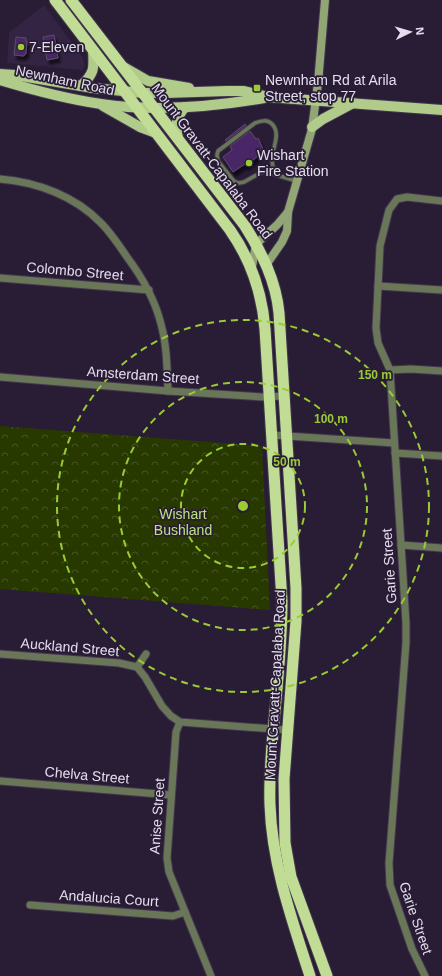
<svg xmlns="http://www.w3.org/2000/svg" width="442" height="976" font-family="Arial,sans-serif">
<style>
.built{fill:#342443}
.park{fill:url(#park-crowns)}
.building{fill:#492865;stroke:#5a4c68;filter:url(#shadow)}
.lines{fill:none;stroke-linecap:round;stroke-linejoin:round}
.service-casing{stroke:#43374f;stroke-width:5.5}
.minor-casing{stroke:#43374f;stroke-width:9}
.secondary-casing{stroke:#43374f;stroke-width:10}
.primary-casing{stroke:#43374f;stroke-width:12}
.trunk-casing{stroke:#43374f;stroke-width:13}
.service{stroke:#6a7658;stroke-width:3.5}
.minor{stroke:#6a7658;stroke-width:7}
.secondary{stroke:#92a675;stroke-width:8}
.primary{stroke:#b1cb8b;stroke-width:10}
.trunk{stroke:#c0dc95;stroke-width:11}
.ring{fill:none;stroke:#9acb34;stroke-width:2;stroke-dasharray:7 5}
.poi-dot{fill:#9acb34;stroke:#291c35;stroke-width:1.5}
.labels{text-anchor:middle;stroke-width:3.5;stroke-linejoin:round;paint-order:stroke}
.poi-label{font-size:14px;fill:#e4ddee;stroke:#291c35;text-anchor:start}
.street-label{font-size:14px;fill:#e4ddee;stroke:#291c35}
.park-label{font-size:14px;fill:#bbe27c;stroke:#291c35}
.centre{fill:#9acb34;stroke:#291c35;stroke-width:2}
.ring-label{font-size:12px;text-anchor:middle;font-weight:bold;fill:#9acb34;stroke:#291c35;stroke-width:3.5;stroke-linejoin:round;paint-order:stroke}
</style>
<defs>
<pattern id="park-crowns" width="20" height="18" patternUnits="userSpaceOnUse"><rect width="20" height="18" fill="#283900"/><path d="M2 6a3 3 0 1 1 6 0M12 15a3 3 0 1 1 6 0" fill="none" stroke="#475526"/></pattern>
<filter id="shadow"><feDropShadow dx="2.5" dy="4.5" stdDeviation="1" flood-color="#0009"/></filter>
</defs>
<rect width="100%" height="100%" fill="#291c35"/>
<polygon class="built" points="44,5 83,58 85,66 82,70 7,63 9,33"/>
<polygon class="park" points="0,426 262,446 270,610 0,589"/>
<g class="building">
<polygon points="54,35 58,58 47,60 43,37"/>
<polygon points="16,37 26,38 26,41 27,41 26,54 25,54 24,56 14,55"/>
<polygon points="245,124 246,126 226,141 225,140"/>
<polygon points="250,131 256,139 258,138 264,151 246,166 245,164 233,172 223,157 232,150 230,146"/>
</g>
<g class="lines">
<g class="service-casing">
<path id="service" d="M274,173C273,168 272,163 272,158C273,147 281,133 272,124C267,119 261,121 255,123L218,151L217,155L218,161L233,180L235,182L239,183L244,182L262,172H267L296,181"/>
</g>
<g class="minor-casing">
<g id="minor">
<path d="M0,179C37,182 75,196 101,223C111,233 119,245 127,257C142,277 155,300 161,324C167,346 167,368 168,391"/>
<polyline points="0,278 149,290"/>
<polyline points="378,286 442,290"/>
<polyline points="390,370 411,369 442,371"/>
<polyline points="0,377 168,391 263,397 284,396"/>
<polyline points="272,435 394,443"/>
<polyline points="395,453 442,456"/>
<polyline points="401,545 442,548"/>
<polyline points="0,654 119,663 137,667 145,677 162,706 171,716 180,722 287,730"/>
<polyline points="137,667 146,654"/>
<polyline points="180,722 176,732 167,858 169,872 211,976"/>
<polyline points="0,781 171,795"/>
<polyline points="30,905 173,916 185,912"/>
<polyline points="425,976 412,949 390,885 389,863 406,643 406,623 390,370 378,343 376,328 380,246 389,210 397,199 407,197 442,201"/>
</g>
</g>
<g class="secondary-casing">
<g id="secondary">
<polyline points="266,265 282,242 287,231 288,212 312,129 318,83 325,0"/>
<polyline points="252,267 256,244 277,225 288,212"/>
</g>
</g>
<g class="primary-casing">
<g id="primary">
<polyline points="122,66 148,81 189,88"/>
<polyline points="0,74 15,75 93,88 143,93 165,93 227,91 244,91 268,97 442,110"/>
<path d="M0,80C33,90 67,99 101,104C155,112 211,107 264,98"/>
<path d="M81,86C95,73 94,68 93,50"/>
<polyline points="103,106 140,127 156,133"/>
<polyline points="312,127 323,119 353,103"/>
<path d="M178,139C176,124 175,119 185,107"/>
</g>
</g>
<g class="trunk-casing">
<g id="trunk">
<path d="M55,0L230,230C251,260 262,292 265,329L282,601C282,645 277,688 273,732C271,756 269,781 270,805C272,864 292,920 310,976"/>
<path d="M71,0L245,226C262,253 276,281 279,313L296,588V621L284,779L285,843L291,877L327,976"/>
</g>
</g>
<use href="#service" class="service"/>
<use href="#minor" class="minor"/>
<use href="#secondary" class="secondary"/>
<use href="#primary" class="primary"/>
<use href="#trunk" class="trunk"/>
</g>
<g class="ring">
<circle cx="243" cy="506" r="62"/>
<circle cx="243" cy="506" r="124"/>
<circle cx="243" cy="506" r="186"/>
</g>
<g class="poi-dot">
<circle cx="21" cy="47" r="4"/>
<rect x="253" y="84" width="8" height="8" rx="2"/>
<circle cx="249" cy="163" r="4"/>
</g>
<g class="labels">
<g class="poi-label">
<text x="29" y="52">7-Eleven</text>
<text x="265" y="85">Newnham Rd at Arila<tspan x="265" dy="16">Street, stop 77</tspan></text>
<text x="257" y="160">Wishart<tspan x="257" dy="16">Fire Station</tspan></text>
</g>
<g class="street-label">
<text transform="translate(65 80) rotate(12)" y="5">Newnham Road</text>
<text transform="translate(212 161) rotate(53)" y="5">Mount Gravatt-Capalaba Road</text>
<text transform="translate(75 271) rotate(5)" y="5">Colombo Street</text>
<text transform="translate(143 375) rotate(4)" y="5">Amsterdam Street</text>
<text transform="translate(389 566) rotate(-94)" y="5">Garie Street</text>
<text transform="translate(70 647) rotate(5)" y="5">Auckland Street</text>
<text transform="translate(275 685) rotate(-87)" y="5">Mount Gravatt-Capalaba Road</text>
<text transform="translate(87 775) rotate(5)" y="5">Chelva Street</text>
<text transform="translate(157 816) rotate(-86)" y="5">Anise Street</text>
<text transform="translate(109 898) rotate(4)" y="5">Andalucia Court</text>
<text transform="translate(416 918) rotate(71)" y="5">Garie Street</text>
</g>
<g class="park-label">
<text x="183" y="519">Wishart<tspan x="183" dy="16">Bushland</tspan></text>
</g>
</g>
<circle cx="243" cy="506" r="6" class="centre"/>
<g class="ring-label">
<text x="375" y="379">150 m</text>
<text x="331" y="423">100 m</text>
<text x="287" y="466">50 m</text>
</g>
<g transform="translate(410 32) rotate(85)" stroke="#291c35" stroke-width="3" paint-order="stroke">
<path d="M0-3L7 15L0 10L-7 15Z" fill="#e4ddee"/>
<text y="-6" font-size="11" font-weight="bold" text-anchor="middle" fill="#e4ddee">N</text>
</g>
</svg>
